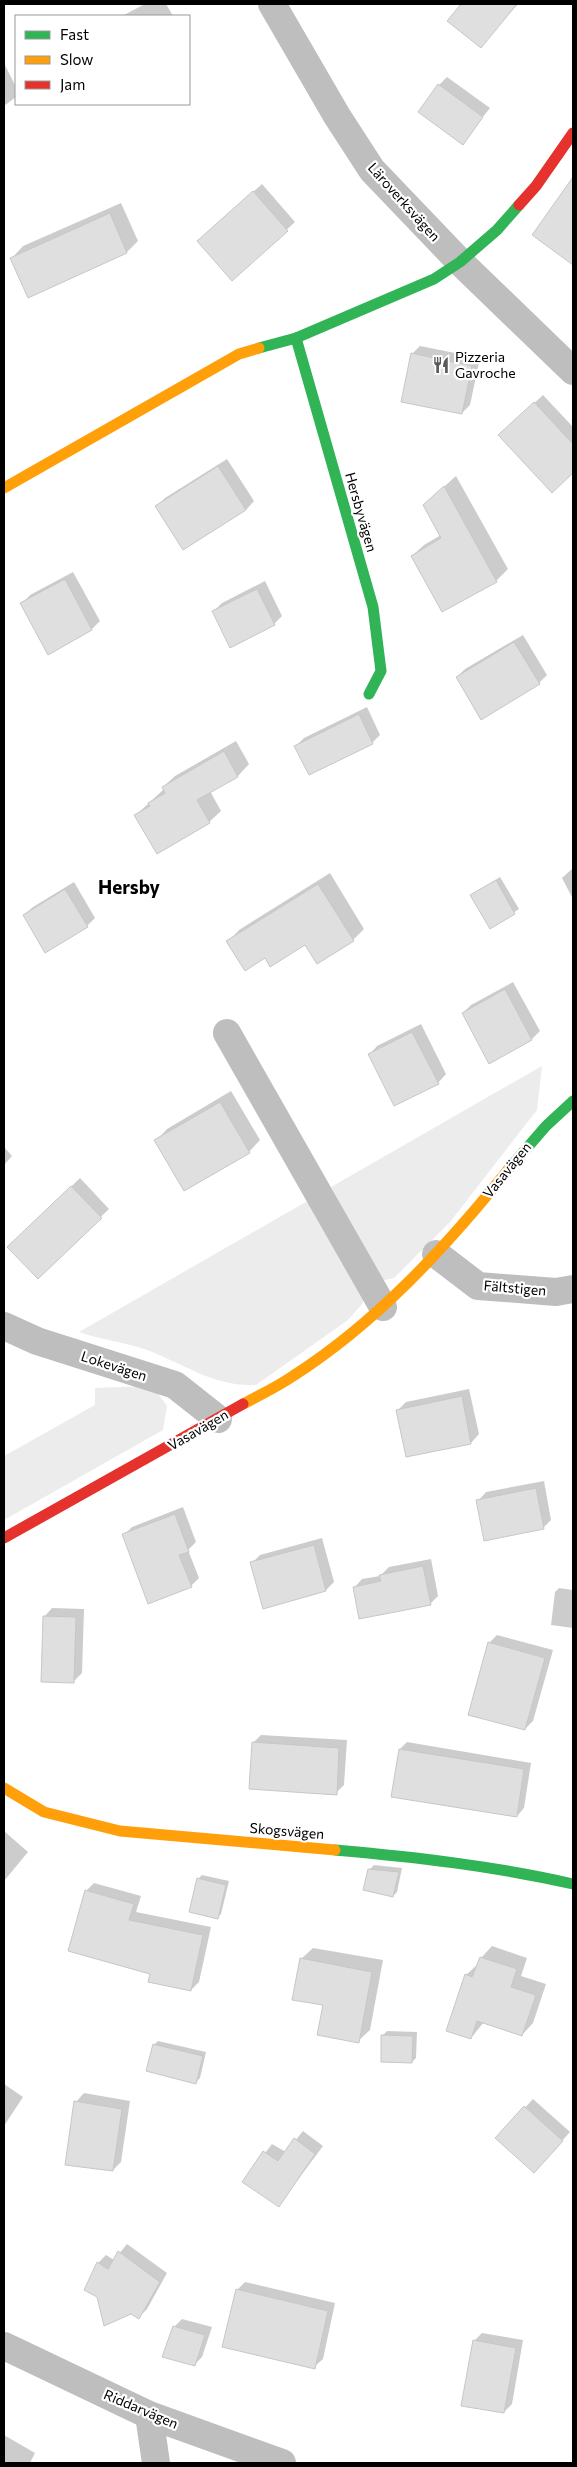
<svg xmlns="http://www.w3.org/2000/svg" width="577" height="2467" font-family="Commissioner,sans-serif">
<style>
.green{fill:#ececec}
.shadow{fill:#0003}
.building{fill:#dfdfdf;stroke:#c7c7c7}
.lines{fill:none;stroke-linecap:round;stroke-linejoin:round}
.street{stroke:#bebebe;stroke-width:28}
.fast{stroke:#30b455;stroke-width:11}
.slow{stroke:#ff9f0a;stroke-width:11}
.jam{stroke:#e5322d;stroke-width:11}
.labels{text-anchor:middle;stroke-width:4.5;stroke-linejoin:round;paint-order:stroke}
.street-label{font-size:14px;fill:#000;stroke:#fff}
.poi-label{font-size:14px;fill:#000;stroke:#fff;text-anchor:start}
.district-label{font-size:19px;font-weight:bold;fill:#000;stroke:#fff}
</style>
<rect width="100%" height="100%" fill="#fff"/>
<g class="green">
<polygon points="542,1066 537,1110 450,1222 394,1278 381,1281 331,1187"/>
<path d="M311,1199L365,1291L363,1303L348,1320L256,1385C214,1387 184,1364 147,1350C125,1342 101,1340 79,1332Z"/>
<polygon points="146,1386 156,1391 167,1406 163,1430 4,1520 4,1456 95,1405 95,1388"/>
</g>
<g class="shadow">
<polygon points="145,4 166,4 173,16 122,16"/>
<polygon points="463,4 518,4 481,46 449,21"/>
<polygon points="4,63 16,87 16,97 4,106"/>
<polygon points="447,77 490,108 462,143 439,85"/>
<polygon points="573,179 573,263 533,234"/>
<polygon points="262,184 295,222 233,279 207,233"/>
<polygon points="121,203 138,241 127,252 29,296 12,258 23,246"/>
<polygon points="420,346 480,358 470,405 462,413 412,354"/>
<polygon points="543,395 573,427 573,471 552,491 508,427"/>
<polygon points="227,459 254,501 246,510 157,506 165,498"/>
<polygon points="456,476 508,569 496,581 442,610 412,556 424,545 441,535 436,494"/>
<polygon points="73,572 100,621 92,629 22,604 30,595"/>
<polygon points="265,581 282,616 274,624 214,611 222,603"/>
<polygon points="523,635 547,675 539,683 457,677 465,669"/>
<polygon points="367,707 380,735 372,743 296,746 304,738"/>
<polygon points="236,741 249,764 238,776 210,791 221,811 209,822 136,815 164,789 163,787 175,776"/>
<polygon points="573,868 573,899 562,878"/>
<polygon points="330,873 364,929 353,940 305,943 265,957 228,942 239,930"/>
<polygon points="500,877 519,909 490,928 472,895"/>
<polygon points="74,882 95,918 87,926 24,915 33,907"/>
<polygon points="513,982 540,1031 532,1039 490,1062 463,1013 471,1005"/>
<polygon points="421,1024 446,1074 438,1083 369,1055 377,1046"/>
<polygon points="231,1091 260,1140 249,1152 156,1141 167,1129"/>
<polygon points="4,1147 12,1156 4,1165"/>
<polygon points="80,1178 109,1209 38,1277 9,1247"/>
<polygon points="469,1389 479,1434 471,1443 398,1410 406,1402"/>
<polygon points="544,1481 551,1520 543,1528 478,1501 486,1492"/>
<polygon points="183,1507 196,1542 188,1550 199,1578 191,1586 124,1535 132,1527"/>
<polygon points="322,1538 334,1582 326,1590 264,1608 252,1563 260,1555"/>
<polygon points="431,1559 438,1596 430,1604 354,1588 362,1579 380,1576 389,1567"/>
<polygon points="559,1588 573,1590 573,1628 551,1625 555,1592"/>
<polygon points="52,1608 84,1609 82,1673 74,1681 44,1617"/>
<polygon points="497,1635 553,1650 533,1721 525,1729 489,1643"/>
<polygon points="261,1735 347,1740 344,1785 336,1793 253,1743"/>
<polygon points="407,1742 531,1763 524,1808 517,1816 400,1749"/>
<polygon points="4,1831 28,1852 4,1881"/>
<polygon points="374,1865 402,1868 397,1892 393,1896 370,1869"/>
<polygon points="202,1875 229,1881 221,1914 217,1918 198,1879"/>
<polygon points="94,1883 141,1896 136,1912 211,1927 199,1982 191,1990 151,1973 86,1891"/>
<polygon points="492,1946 527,1958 521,1976 546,1984 533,2023 522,2035 484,2022 471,2038 466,1975 478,1964 481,1958"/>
<polygon points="313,1948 383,1960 370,2030 358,2041 324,2004 301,1959"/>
<polygon points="387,2031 417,2032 416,2058 412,2062 383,2035"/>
<polygon points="158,2041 206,2052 200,2078 196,2082 154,2045"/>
<polygon points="4,2084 23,2097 4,2126"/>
<polygon points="84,2093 130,2101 121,2162 113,2170 76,2102"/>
<polygon points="533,2099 570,2132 542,2163 497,2138"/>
<polygon points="303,2131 323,2146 279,2205 243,2182 272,2144 286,2152"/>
<polygon points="127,2244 167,2273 147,2309 139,2317 85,2289 98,2263 106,2255 114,2260"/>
<polygon points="245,2282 335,2303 323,2359 314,2367 237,2290"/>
<polygon points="182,2319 212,2327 202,2357 194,2365 174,2327"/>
<polygon points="482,2333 523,2340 512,2404 504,2412 474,2341"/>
<polygon points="4,2435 35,2453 30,2463 4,2463"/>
</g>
<g class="building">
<polygon points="461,4 517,4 481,48 447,21"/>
<polygon points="438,84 483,117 463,145 418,112"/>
<polygon points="573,177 573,265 532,235"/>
<polygon points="253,191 288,231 232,281 197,241"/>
<polygon points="110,213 127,253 28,298 10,258"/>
<polygon points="411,353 472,366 462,414 401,402"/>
<polygon points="534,402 573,444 573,473 552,493 498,435"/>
<polygon points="218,466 246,510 183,550 155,506"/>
<polygon points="444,486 497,582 442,612 411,556 441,538 423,505"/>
<polygon points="65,579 92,630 48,655 20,603"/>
<polygon points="257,589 275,625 230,648 212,611"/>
<polygon points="514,642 540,684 481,720 456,677"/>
<polygon points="359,714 373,744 309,775 294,746"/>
<polygon points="224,751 238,777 197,800 210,823 157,854 134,815 150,806 148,803 165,793 162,787"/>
<polygon points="496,880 515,914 490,929 470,895"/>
<polygon points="318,884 354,941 317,964 305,945 270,967 265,958 245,971 226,941"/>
<polygon points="65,889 88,927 45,953 23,915"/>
<polygon points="505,989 532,1040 489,1064 462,1013"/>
<polygon points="412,1032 439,1084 394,1106 368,1054"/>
<polygon points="220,1102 250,1153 184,1191 154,1140"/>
<polygon points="71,1186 102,1218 38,1279 7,1247"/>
<polygon points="462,1396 471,1444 406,1457 396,1410"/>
<polygon points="536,1488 544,1529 484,1541 476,1500"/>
<polygon points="175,1514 189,1552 179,1555 192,1587 148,1604 122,1534"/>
<polygon points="314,1545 326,1591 263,1609 250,1562"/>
<polygon points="423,1566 431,1605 359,1619 353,1587 381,1581 379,1575"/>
<polygon points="43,1616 76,1617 74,1683 41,1682"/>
<polygon points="488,1642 545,1658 525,1730 468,1715"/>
<polygon points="252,1742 339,1748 337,1795 249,1789"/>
<polygon points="399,1749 524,1769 517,1817 391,1797"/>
<polygon points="368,1869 399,1872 393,1897 363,1890"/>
<polygon points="197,1878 226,1885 218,1919 189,1912"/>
<polygon points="85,1890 134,1904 129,1920 203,1935 191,1991 148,1982 150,1974 68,1951"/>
<polygon points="480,1957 517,1969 511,1987 536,1995 522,2036 477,2021 471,2039 446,2031 465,1974 472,1977"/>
<polygon points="300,1958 372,1972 359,2043 317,2035 323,2005 292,2000"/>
<polygon points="381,2035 413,2036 412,2063 381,2062"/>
<polygon points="153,2044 203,2056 196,2084 146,2071"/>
<polygon points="74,2101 122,2109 113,2171 65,2165"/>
<polygon points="524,2106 563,2141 534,2173 495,2138"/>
<polygon points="294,2138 315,2154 279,2207 242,2182 263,2151 278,2161"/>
<polygon points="118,2251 160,2282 139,2319 131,2314 104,2326 97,2297 84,2290 97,2262 108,2269"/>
<polygon points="236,2289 328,2311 315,2369 222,2347"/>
<polygon points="173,2326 205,2335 195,2366 162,2357"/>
<polygon points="473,2340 516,2348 504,2413 461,2406"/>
</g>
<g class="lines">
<g class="street">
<polyline points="272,4 337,116 372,170 460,262 573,371"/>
<polyline points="227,1033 383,1307"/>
<polyline points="436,1254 478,1286 556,1292 573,1289"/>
<polyline points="4,1326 37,1341 175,1385 218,1419"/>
<polyline points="4,2346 149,2415 282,2463"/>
<polyline points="149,2415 156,2463"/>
</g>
<g class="fast">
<polyline points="296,338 373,607 381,671 369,694"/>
<polyline points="259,348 296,338 434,279 460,262 497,230 519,205"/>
<polyline points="508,1170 546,1126 573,1101"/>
<path d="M335,1850C415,1857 494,1866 573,1884"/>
</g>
<g class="slow">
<polyline points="4,488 239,354 259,348"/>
<path d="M243,1404C260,1395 277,1387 293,1376C376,1323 446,1247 508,1170"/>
<polyline points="4,1788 44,1812 120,1831 335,1850"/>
</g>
<g class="jam">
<polyline points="519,205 536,186 573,133"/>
<polyline points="4,1538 243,1404"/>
</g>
</g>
<defs>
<g id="restaurant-bare" transform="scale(1.35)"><path d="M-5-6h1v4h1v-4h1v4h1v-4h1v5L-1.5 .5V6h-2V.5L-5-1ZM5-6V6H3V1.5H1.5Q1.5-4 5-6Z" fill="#595959" stroke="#fff" stroke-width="2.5" paint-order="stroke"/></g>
</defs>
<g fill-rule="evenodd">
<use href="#restaurant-bare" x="441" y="365"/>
</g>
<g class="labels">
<g class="street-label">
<text transform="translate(404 202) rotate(48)" y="5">Läroverksvägen</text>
<text transform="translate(361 512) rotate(74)" y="5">Hersbyvägen</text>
<text transform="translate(507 1170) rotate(-51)" y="5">Vasavägen</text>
<text transform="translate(515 1288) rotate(5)" y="5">Fältstigen</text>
<text transform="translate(114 1366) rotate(18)" y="5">Lokevägen</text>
<text transform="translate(198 1430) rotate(-30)" y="5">Vasavägen</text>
<text transform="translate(287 1831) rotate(5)" y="5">Skogsvägen</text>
<text transform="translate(141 2409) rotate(23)" y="5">Riddarvägen</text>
</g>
<g class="poi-label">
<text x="455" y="362">Pizzeria<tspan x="455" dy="16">Gavroche</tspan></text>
</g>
<g class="district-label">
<text x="129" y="894">Hersby</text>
</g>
</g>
<rect width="577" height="2467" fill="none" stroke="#000000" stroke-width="10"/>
<rect x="15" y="15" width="175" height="90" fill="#ffffff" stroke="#999999"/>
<rect x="25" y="31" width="25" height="8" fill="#30b455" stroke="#999999"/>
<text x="60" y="40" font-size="15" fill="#000000">Fast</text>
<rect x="25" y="56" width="25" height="8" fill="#ff9f0a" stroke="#999999"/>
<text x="60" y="65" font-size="15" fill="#000000">Slow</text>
<rect x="25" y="81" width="25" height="8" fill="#e5322d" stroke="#999999"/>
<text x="60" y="90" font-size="15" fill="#000000">Jam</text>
</svg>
